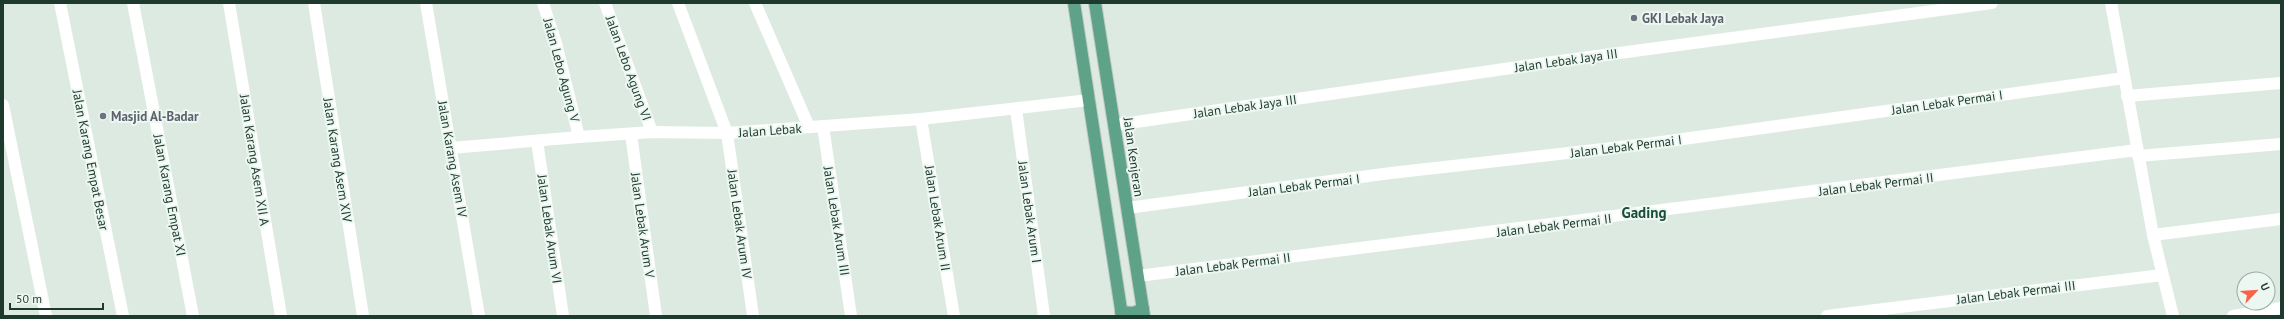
<svg xmlns="http://www.w3.org/2000/svg" width="2284" height="319" font-family="'PT Sans',sans-serif">
<style>
.lines{fill:none;stroke-linecap:round;stroke-linejoin:round}
.primary-casing{stroke:#c0c8c5;stroke-width:14}
.minor{stroke:#fff;stroke-width:12}
.primary{stroke:#5ea389;stroke-width:12}
.worship-dot{fill:#6b7280;stroke:#edf7f1;stroke-width:1.5}
.labels{text-anchor:middle;stroke-width:4;stroke-linejoin:round;paint-order:stroke}
.worship-label{font-size:13px;font-weight:bold;fill:#5b616d;stroke:#edf7f1;text-anchor:start}
.street-label{font-size:13px;fill:#1e3a2f;stroke:#edf7f1}
.quarter-label{font-size:15px;font-weight:bold;fill:#194d3a;stroke:#edf7f1}
</style>
<rect width="100%" height="100%" fill="#ddeae2"/>
<g class="lines">
<g class="primary-casing">
<g id="primary">
<polyline points="1074,3 1122,316"/>
<polyline points="1095,3 1144,316"/>
<polyline points="1121,312 1133,313 1143,309"/>
</g>
</g>
<g class="minor">
<polyline points="60,3 123,316"/>
<polyline points="133,3 193,316"/>
<polyline points="229,3 281,316"/>
<polyline points="314,3 363,316"/>
<polyline points="426,3 479,316"/>
<polyline points="543,3 556,43 579,137"/>
<polyline points="605,3 652,132"/>
<polyline points="678,3 727,133 753,316"/>
<polyline points="755,3 809,127"/>
<polyline points="2111,3 2153,235 2173,316"/>
<polyline points="2127,96 2281,83"/>
<polyline points="3,105 46,316"/>
<polyline points="1016,109 1044,316"/>
<polyline points="921,119 954,316"/>
<polyline points="1115,125 1567,60 1992,3"/>
<polyline points="823,126 851,316"/>
<polyline points="631,134 656,316"/>
<polyline points="537,141 563,316"/>
<polyline points="451,148 579,137 652,132 727,133 921,119 1089,100"/>
<polyline points="2138,156 2281,144"/>
<polyline points="1127,208 1391,173 1647,144 2124,78"/>
<polyline points="2153,235 2281,219"/>
<polyline points="1138,276 2137,150"/>
<polyline points="1827,316 2162,275"/>
<polyline points="2233,316 2281,308"/>
</g>
<use href="#primary" class="primary"/>
</g>
<g class="worship-dot">
<circle cx="1634" cy="18" r="4"/>
<circle cx="103" cy="116" r="4"/>
</g>
<g class="labels">
<g class="worship-label">
<text x="1642" y="23">GKI Lebak Jaya</text>
<text x="111" y="121">Masjid Al-Badar</text>
</g>
<g class="street-label">
<text transform="translate(1566 60) rotate(-8)" y="5">Jalan Lebak Jaya III</text>
<text transform="translate(629 68) rotate(70)" y="5">Jalan Lebo Agung VI</text>
<text transform="translate(562 70) rotate(75)" y="5">Jalan Lebo Agung V</text>
<text transform="translate(1947 102) rotate(-8)" y="5">Jalan Lebak Permai I</text>
<text transform="translate(1245 106) rotate(-8)" y="5">Jalan Lebak Jaya III</text>
<text transform="translate(770 130) rotate(-4)" y="5">Jalan Lebak</text>
<text transform="translate(1626 146) rotate(-7)" y="5">Jalan Lebak Permai I</text>
<text transform="translate(1134 157) rotate(82)" y="5">Jalan Kenjeran</text>
<text transform="translate(453 159) rotate(80)" y="5">Jalan Karang Asem IV</text>
<text transform="translate(91 160) rotate(79)" y="5">Jalan Karang Empat Besar</text>
<text transform="translate(255 160) rotate(81)" y="5">Jalan Karang Asem XII A</text>
<text transform="translate(338 160) rotate(81)" y="5">Jalan Karang Asem XIV</text>
<text transform="translate(1876 184) rotate(-7)" y="5">Jalan Lebak Permai II</text>
<text transform="translate(1304 185) rotate(-7)" y="5">Jalan Lebak Permai I</text>
<text transform="translate(170 195) rotate(79)" y="5">Jalan Karang Empat XI</text>
<text transform="translate(1030 212) rotate(82)" y="5">Jalan Lebak Arum I</text>
<text transform="translate(938 218) rotate(81)" y="5">Jalan Lebak Arum II</text>
<text transform="translate(837 221) rotate(81)" y="5">Jalan Lebak Arum III</text>
<text transform="translate(740 224) rotate(82)" y="5">Jalan Lebak Arum IV</text>
<text transform="translate(643 225) rotate(82)" y="5">Jalan Lebak Arum V</text>
<text transform="translate(1554 225) rotate(-7)" y="5">Jalan Lebak Permai II</text>
<text transform="translate(550 229) rotate(82)" y="5">Jalan Lebak Arum VI</text>
<text transform="translate(1233 264) rotate(-7)" y="5">Jalan Lebak Permai II</text>
<text transform="translate(2016 292) rotate(-7)" y="5">Jalan Lebak Permai III</text>
</g>
<g class="quarter-label">
<text x="1644" y="218">Gading</text>
</g>
</g>
<rect width="2284" height="319" fill="none" stroke="#1e3a2f" stroke-width="8"/>
<g transform="translate(2256 291) rotate(65)"><circle r="19" fill="#edf7f1" stroke="#9aaba3"/>
<path d="M0-3L7 15L0 10L-7 15Z" fill="#fc6049"/>
<text y="-6" font-size="11" font-weight="bold" text-anchor="middle" fill="#1e3a2f">U</text>
</g>
<path d="M10 303v6h93v-6" fill="none" stroke="#1e3a2f" stroke-width="2"/>
<text x="16" y="303" font-size="12" fill="#1e3a2f" stroke="#edf7f1" stroke-width="3" paint-order="stroke">50 m</text>
</svg>
